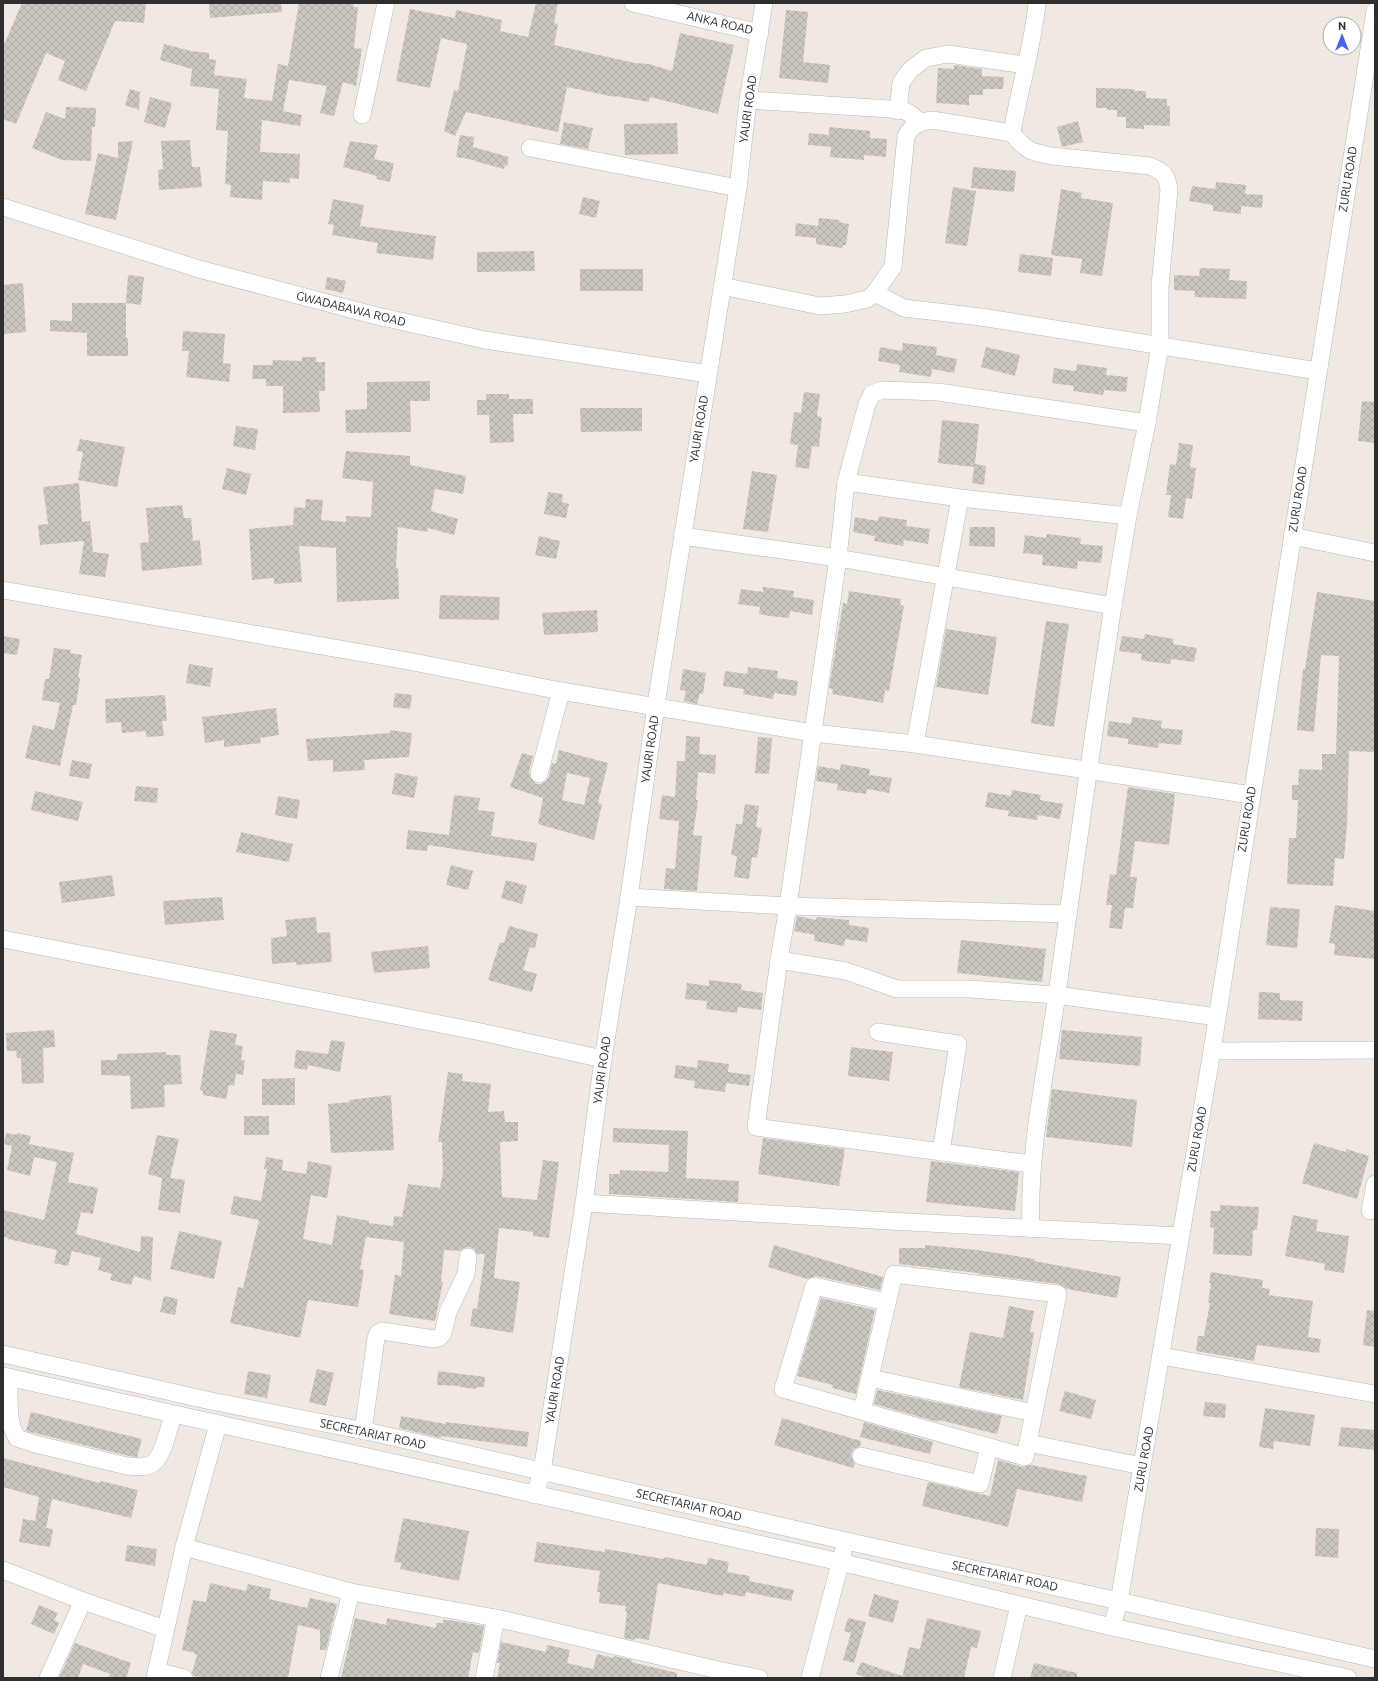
<svg xmlns="http://www.w3.org/2000/svg" width="1378" height="1681" font-family="Ubuntu,sans-serif">
<style>
.building{fill:url(#building-cross-hatch);fill-rule:evenodd}
.lines{fill:none;stroke-linecap:round;stroke-linejoin:round}
.minor-casing{stroke:#b4b7c1;stroke-width:18}
.minor{stroke:#fff;stroke-width:17}
.labels{text-anchor:middle;stroke-width:3;stroke-linejoin:round;paint-order:stroke}
.street-label{font-size:12px;fill:#2e2e2e;stroke:#fff}
</style>
<defs>
<pattern id="building-cross-hatch" width="8" height="8" patternUnits="userSpaceOnUse"><rect width="8" height="8" fill="#cbc7bf"/><path d="M0 0l8 8M0 8l8-8" fill="none" stroke="#afaba4"/></pattern>
</defs>
<rect width="100%" height="100%" fill="#efe9e1"/>
<g class="building">
<polygon points="22,3 146,3 144,23 115,21 86,91 58,80 65,61 46,53 16,124 3,119 3,47"/>
<polygon points="209,3 281,3 282,12 210,18"/>
<polygon points="299,3 354,3 353,7 358,7 354,48 362,49 356,86 343,82 334,116 320,113 327,86 289,80 283,111 302,115 300,126 262,120 260,152 300,154 299,179 290,178 290,183 263,181 262,200 230,197 231,185 225,184 228,131 216,130 219,89 190,86 192,69 160,60 164,44 191,51 209,53 209,59 216,60 214,75 247,79 244,98 272,101 278,64 288,66"/>
<polygon points="536,3 558,3 554,23 558,24 554,45 635,63 649,64 672,71 680,33 734,45 718,114 650,97 649,102 615,96 615,97 567,87 558,132 466,112 455,136 444,131 454,90 458,91 467,44 441,38 430,88 396,81 410,9 455,18 456,10 502,20 500,31 528,37"/>
<polygon points="786,10 808,12 803,62 830,65 828,83 779,78"/>
<polygon points="954,65 982,69 982,76 1004,77 1003,89 983,89 983,95 969,95 969,105 936,103 938,68 954,69"/>
<polygon points="1096,88 1134,89 1134,91 1146,91 1146,98 1167,99 1167,106 1170,106 1170,126 1144,125 1144,129 1126,128 1126,117 1117,117 1117,110 1107,110 1107,108 1096,108"/>
<polygon points="130,89 140,92 139,110 125,105"/>
<polygon points="150,97 172,103 165,128 144,122"/>
<polygon points="66,107 96,108 95,127 92,127 91,161 62,160 32,148 46,112 65,119"/>
<polygon points="1078,121 1083,142 1062,147 1057,127"/>
<polygon points="564,122 593,128 588,149 560,144"/>
<polygon points="677,123 678,154 625,155 624,124"/>
<polygon points="829,127 870,131 870,138 887,139 886,157 864,155 864,160 830,157 831,147 808,145 809,133 829,135"/>
<polygon points="460,135 474,137 473,147 509,157 507,166 505,165 504,169 474,161 474,160 456,157"/>
<polygon points="190,140 192,167 200,167 202,187 159,190 158,170 163,169 161,141"/>
<polygon points="133,141 116,220 85,214 98,153 118,158 118,142"/>
<polygon points="350,141 378,145 374,159 394,163 390,182 376,179 377,176 343,167"/>
<polygon points="973,167 1016,171 1014,192 971,188"/>
<polygon points="1216,182 1246,185 1245,194 1263,195 1262,208 1241,206 1241,214 1213,211 1213,205 1189,201 1192,186 1215,189"/>
<polygon points="953,187 976,191 967,246 945,243"/>
<polygon points="1061,189 1082,193 1081,198 1113,203 1102,276 1080,273 1082,259 1051,255"/>
<polygon points="583,197 600,201 596,218 579,214"/>
<polygon points="333,199 364,205 360,226 436,236 433,260 376,253 378,243 332,235 334,225 328,224"/>
<polygon points="819,218 839,220 839,222 849,224 846,245 843,245 842,248 816,244 816,238 795,236 796,223 818,226"/>
<polygon points="534,251 535,271 477,272 477,252"/>
<polygon points="1020,254 1053,258 1051,276 1018,272"/>
<polygon points="1200,268 1230,269 1229,280 1247,281 1246,299 1194,297 1195,291 1174,290 1174,275 1199,276"/>
<rect x="580" y="269" width="63" height="22"/>
<polygon points="128,275 144,277 141,305 126,303"/>
<polygon points="327,277 346,281 343,293 325,289"/>
<polygon points="23,283 26,332 3,334 3,285"/>
<polygon points="72,303 126,303 126,338 128,338 128,356 87,356 87,333 50,331 50,320 72,321"/>
<polygon points="183,331 225,334 223,363 231,364 229,382 186,377 189,351 182,351"/>
<polygon points="903,343 937,347 936,355 957,359 954,373 932,369 931,377 899,372 900,365 878,361 880,347 902,351"/>
<polygon points="986,347 1020,355 1015,376 981,367"/>
<polygon points="302,357 316,357 316,362 325,362 325,391 319,391 320,412 283,413 283,386 266,386 266,379 252,379 253,365 272,365 273,360 302,361"/>
<polygon points="1077,364 1107,368 1106,375 1128,377 1126,392 1104,390 1103,395 1073,391 1074,386 1052,383 1054,368 1076,371"/>
<polygon points="430,381 430,401 410,401 411,432 346,433 345,410 367,409 367,382"/>
<polygon points="804,392 820,394 817,416 822,417 819,447 812,446 809,469 795,467 798,445 790,444 794,412 801,413"/>
<polygon points="486,394 509,394 509,399 533,399 533,414 513,414 514,442 490,443 489,415 477,415 477,400 486,400"/>
<polygon points="1362,401 1375,402 1375,443 1358,441"/>
<polygon points="580,408 642,408 642,431 581,432"/>
<polygon points="942,420 979,424 975,464 986,466 984,485 972,483 974,467 938,463"/>
<polygon points="236,426 258,429 255,450 233,446"/>
<polygon points="80,439 125,447 117,487 78,480 83,452 77,451"/>
<polygon points="1179,443 1193,445 1190,467 1196,468 1192,499 1186,498 1183,519 1168,517 1171,495 1166,495 1170,464 1176,465"/>
<polygon points="346,451 410,456 410,465 466,476 463,494 435,489 431,511 458,519 454,535 428,528 427,532 398,527 396,568 398,568 399,599 337,602 336,548 299,546 302,582 274,584 274,578 252,580 249,529 293,525 294,507 305,508 306,499 323,500 321,520 346,522 346,516 371,517 373,482 342,478"/>
<polygon points="227,468 251,474 246,495 222,489"/>
<polygon points="752,471 777,475 768,532 743,529"/>
<polygon points="79,483 82,522 90,521 93,552 109,554 105,577 79,574 84,541 40,545 38,525 48,524 43,487"/>
<polygon points="548,492 563,494 562,502 569,504 566,518 544,514"/>
<polygon points="182,505 184,518 191,518 193,541 200,540 202,565 142,571 140,543 149,542 146,508"/>
<polygon points="879,516 907,520 906,526 930,529 928,544 904,540 903,546 874,541 875,536 853,532 855,517 878,521"/>
<polygon points="970,527 995,527 995,547 969,546"/>
<polygon points="1047,534 1081,538 1080,544 1103,546 1101,563 1078,561 1077,569 1042,565 1043,555 1023,553 1025,535 1046,538"/>
<polygon points="539,536 560,541 556,559 535,555"/>
<polygon points="763,587 794,591 793,597 814,600 812,615 790,611 789,618 770,616 759,614 760,607 738,604 741,589 763,592"/>
<polygon points="849,591 901,599 900,605 904,606 889,691 885,690 883,703 832,694 833,689 829,688 843,603 847,604"/>
<polygon points="1317,592 1375,601 1375,752 1349,751 1347,825 1344,859 1335,858 1333,886 1287,884 1289,838 1296,838 1298,800 1292,800 1292,785 1298,785 1299,769 1322,770 1322,754 1336,754 1339,656 1321,655 1314,732 1297,730 1303,669 1305,669"/>
<polygon points="440,595 500,597 499,620 439,619"/>
<polygon points="597,610 598,632 544,635 542,613"/>
<polygon points="1046,621 1069,624 1054,727 1031,723"/>
<polygon points="946,629 997,637 988,695 936,687"/>
<polygon points="1145,634 1174,639 1173,644 1197,648 1194,662 1171,659 1170,664 1152,662 1141,660 1142,654 1119,651 1122,636 1144,639"/>
<polygon points="3,636 20,639 17,655 3,653"/>
<polygon points="54,648 71,650 70,653 82,655 78,677 80,678 76,705 73,705 60,766 25,758 33,725 54,730 60,703 42,700 45,679 49,679"/>
<polygon points="189,664 213,668 210,687 186,683"/>
<polygon points="748,667 778,671 777,678 798,681 796,696 774,693 773,699 743,694 744,689 723,686 725,671 747,674"/>
<polygon points="683,669 706,673 703,694 700,693 697,704 684,701 686,691 680,690"/>
<polygon points="395,693 412,695 410,709 393,707"/>
<polygon points="165,695 167,721 162,721 164,736 146,737 146,731 122,733 121,722 106,723 105,699"/>
<polygon points="276,708 279,735 260,738 261,743 224,747 224,740 205,743 202,717"/>
<polygon points="1132,717 1162,721 1161,728 1183,730 1181,745 1159,743 1158,748 1128,744 1128,739 1107,736 1109,721 1131,724"/>
<polygon points="390,730 412,733 409,757 364,760 365,770 333,772 333,760 308,761 306,739 390,733"/>
<polygon points="686,736 700,737 699,754 716,755 715,774 698,772 696,800 698,800 693,835 702,836 697,891 664,889 666,868 675,869 679,821 659,819 662,795 675,797 677,761 685,761"/>
<polygon points="758,737 772,738 769,774 755,773"/>
<path d="M559,750L608,763L598,803L602,804L594,840L538,824L543,798L510,787L522,753L533,756L529,771L530,777L536,784H541L546,781L549,777L552,763L556,764ZM567,773L590,778L584,805L562,800Z"/>
<polygon points="72,760 92,764 89,779 69,776"/>
<polygon points="841,764 870,769 869,775 892,778 889,793 867,789 866,794 837,790 838,784 816,781 818,766 840,770"/>
<polygon points="395,773 418,777 414,798 392,794"/>
<polygon points="136,786 158,788 157,803 134,801"/>
<polygon points="1128,787 1175,794 1169,845 1135,841 1130,877 1137,877 1133,908 1125,908 1122,929 1109,928 1112,905 1106,905 1110,874 1116,875"/>
<polygon points="1012,790 1041,795 1040,800 1063,804 1060,819 1038,815 1037,820 1008,816 1009,811 985,807 988,792 1011,796"/>
<polygon points="35,791 83,802 78,821 31,810"/>
<polygon points="454,795 480,798 478,810 495,812 491,836 537,843 534,861 428,845 427,851 406,849 408,830 449,835"/>
<polygon points="278,796 300,800 297,819 275,815"/>
<polygon points="745,804 759,806 756,827 762,828 757,858 752,857 749,879 734,877 737,856 731,855 736,824 742,824"/>
<polygon points="241,832 293,844 289,862 236,852"/>
<polygon points="451,865 473,871 468,890 446,885"/>
<polygon points="112,875 115,896 62,903 59,882"/>
<polygon points="506,880 527,886 522,904 501,898"/>
<polygon points="222,897 224,920 165,925 163,901"/>
<polygon points="1335,905 1375,911 1375,959 1334,955 1335,944 1329,943"/>
<polygon points="1270,907 1300,909 1297,948 1266,945"/>
<polygon points="797,916 816,920 817,917 849,920 849,925 869,928 867,942 845,939 844,946 814,941 815,935 794,931"/>
<polygon points="316,917 317,933 330,932 332,962 296,965 296,962 272,964 271,938 287,936 285,920"/>
<polygon points="509,926 538,934 535,948 530,947 523,970 537,974 532,992 488,980 500,942 504,943"/>
<polygon points="961,940 1046,949 1042,982 957,973"/>
<polygon points="428,946 430,968 374,973 371,952"/>
<polygon points="709,980 742,984 741,990 763,993 761,1010 738,1007 737,1013 720,1011 706,1009 707,1001 685,999 687,983 709,986"/>
<polygon points="1259,992 1280,993 1280,1000 1303,1001 1302,1021 1258,1019"/>
<polygon points="54,1030 55,1047 43,1048 44,1083 22,1084 21,1058 17,1058 16,1051 7,1051 6,1033"/>
<polygon points="210,1030 237,1034 235,1045 243,1046 241,1060 245,1061 243,1075 236,1074 234,1086 229,1085 226,1099 203,1095 203,1091 200,1090"/>
<polygon points="1062,1030 1142,1037 1140,1066 1059,1059"/>
<polygon points="331,1040 345,1042 340,1072 308,1065 307,1070 294,1068 296,1050 328,1054"/>
<polygon points="851,1047 893,1052 889,1081 848,1076"/>
<polygon points="166,1052 166,1055 180,1055 182,1084 164,1085 165,1107 131,1109 130,1076 101,1075 101,1060 117,1060 117,1054"/>
<polygon points="698,1060 729,1064 728,1072 751,1075 749,1086 726,1083 725,1092 694,1088 695,1081 674,1078 676,1065 697,1068"/>
<polygon points="448,1072 463,1074 462,1081 491,1084 488,1112 504,1111 505,1122 518,1122 518,1141 500,1142 502,1197 537,1200 543,1160 559,1162 549,1238 533,1236 533,1232 499,1228 494,1278 520,1282 513,1333 470,1326 473,1308 477,1309 485,1254 477,1254 474,1249 470,1247 464,1248 460,1251 444,1250 441,1282 443,1282 435,1321 389,1314 395,1275 401,1276 404,1242 366,1237 360,1269 364,1270 358,1307 308,1300 300,1338 230,1323 238,1287 243,1288 259,1220 230,1214 234,1196 261,1201 267,1169 264,1169 266,1157 283,1160 282,1170 306,1174 308,1161 332,1166 327,1198 311,1195 303,1239 332,1245 337,1215 369,1221 369,1223 393,1226 394,1216 402,1217 408,1184 440,1188 443,1172 442,1142 438,1142"/>
<polygon points="295,1078 295,1105 262,1105 262,1079"/>
<polygon points="1052,1089 1137,1100 1132,1147 1046,1137"/>
<polygon points="391,1095 394,1150 331,1153 328,1104 350,1102 349,1100"/>
<rect x="244" y="1116" width="25" height="19"/>
<polygon points="613,1128 688,1131 686,1178 739,1181 738,1202 609,1194 609,1174 620,1174 620,1170 668,1172 669,1145 613,1142"/>
<polygon points="6,1133 17,1135 17,1133 31,1136 29,1144 74,1153 68,1182 98,1188 93,1214 81,1212 76,1234 140,1252 141,1236 153,1237 151,1281 134,1276 131,1285 110,1280 112,1274 98,1270 101,1258 72,1251 68,1266 54,1263 57,1250 8,1239 8,1238 3,1236 3,1210 44,1220 57,1162 34,1157 30,1176 7,1170 12,1146 4,1144"/>
<polygon points="157,1135 179,1139 170,1178 185,1180 180,1213 158,1210 162,1178 148,1174"/>
<polygon points="763,1138 845,1149 839,1186 758,1174"/>
<polygon points="1314,1143 1346,1152 1346,1149 1369,1156 1357,1199 1302,1183"/>
<polygon points="931,1161 1019,1172 1015,1211 926,1202"/>
<polygon points="1220,1205 1259,1207 1257,1230 1253,1230 1252,1256 1213,1254 1214,1228 1210,1227 1211,1211 1220,1211"/>
<polygon points="1293,1215 1318,1220 1316,1231 1349,1236 1344,1273 1324,1270 1325,1264 1285,1256"/>
<polygon points="179,1231 222,1241 214,1279 170,1269"/>
<polygon points="774,1245 883,1277 880,1290 816,1276 807,1279 768,1267"/>
<polygon points="925,1245 977,1250 1035,1259 1034,1261 1121,1277 1117,1298 1067,1289 1059,1284 978,1274 978,1273 899,1264 899,1248 925,1248"/>
<polygon points="1211,1272 1263,1280 1262,1288 1270,1289 1269,1295 1313,1301 1308,1337 1321,1339 1319,1353 1257,1345 1254,1361 1196,1351 1198,1336 1204,1336 1210,1303 1208,1303 1211,1283 1209,1283"/>
<polygon points="164,1296 178,1299 175,1315 160,1312"/>
<polygon points="821,1298 875,1310 856,1394 832,1388 833,1385 797,1376"/>
<polygon points="1009,1306 1034,1311 1030,1332 1034,1332 1023,1400 959,1387 970,1332 1003,1338"/>
<polygon points="1367,1310 1375,1311 1375,1347 1363,1345"/>
<polygon points="317,1369 334,1373 326,1406 309,1402"/>
<polygon points="248,1371 271,1375 267,1398 244,1394"/>
<polygon points="438,1371 485,1377 484,1387 476,1387 476,1389 460,1387 460,1386 437,1385"/>
<polygon points="877,1390 1002,1416 997,1434 939,1420 938,1422 874,1404"/>
<polygon points="1065,1391 1096,1400 1091,1419 1059,1411"/>
<polygon points="1205,1402 1226,1404 1225,1418 1203,1416"/>
<polygon points="1265,1408 1315,1415 1310,1446 1274,1441 1273,1449 1259,1447"/>
<polygon points="31,1412 142,1439 137,1457 129,1456 26,1431"/>
<polygon points="401,1416 446,1424 446,1422 529,1432 527,1447 441,1436 441,1438 399,1428"/>
<polygon points="782,1418 861,1441 860,1446 854,1449 851,1453 852,1459 855,1464 853,1468 774,1445"/>
<polygon points="864,1422 933,1442 930,1454 860,1437"/>
<polygon points="1341,1427 1375,1430 1375,1450 1338,1446"/>
<polygon points="3,1458 100,1483 101,1481 138,1490 131,1518 52,1499 46,1528 53,1529 50,1547 19,1542 23,1519 35,1521 39,1497 3,1487"/>
<polygon points="998,1460 1022,1467 1031,1465 1087,1476 1082,1502 1017,1489 1008,1527 922,1506 928,1482 990,1496"/>
<polygon points="403,1518 469,1531 459,1581 400,1569 402,1563 394,1562"/>
<polygon points="1316,1528 1339,1529 1338,1558 1315,1556"/>
<polygon points="537,1542 605,1552 605,1549 664,1559 665,1557 707,1565 708,1558 729,1562 727,1572 750,1576 749,1581 794,1590 791,1601 746,1592 745,1597 723,1593 723,1596 658,1583 649,1640 635,1638 635,1640 624,1638 627,1611 625,1611 626,1606 599,1603 600,1592 597,1592 600,1571 534,1562"/>
<polygon points="127,1545 157,1549 155,1566 125,1561"/>
<polygon points="210,1583 246,1591 248,1584 271,1589 269,1599 307,1608 310,1598 337,1604 326,1650 320,1650 320,1630 298,1625 288,1678 203,1678 194,1676 192,1673 197,1655 195,1655 195,1653 182,1650 193,1600 206,1602"/>
<polygon points="874,1594 899,1601 893,1623 868,1616"/>
<polygon points="39,1605 58,1613 54,1620 59,1623 54,1634 31,1624"/>
<polygon points="355,1618 386,1625 387,1618 436,1628 436,1623 443,1623 443,1620 449,1620 484,1626 479,1653 473,1652 468,1678 341,1678"/>
<polygon points="848,1618 866,1622 854,1663 843,1660 851,1633 844,1631"/>
<polygon points="927,1618 981,1631 977,1648 971,1647 964,1678 902,1678 909,1647 920,1649"/>
<polygon points="501,1642 546,1652 547,1645 570,1650 567,1663 593,1669 597,1654 613,1658 614,1656 632,1660 631,1662 677,1673 677,1678 497,1678 500,1663 497,1663"/>
<polygon points="75,1643 131,1663 126,1678 108,1678 110,1674 83,1664 78,1678 59,1678"/>
<polygon points="861,1662 902,1676 902,1678 867,1678 856,1674"/>
<polygon points="1034,1663 1077,1673 1077,1678 1030,1678"/>
</g>
<g class="lines">
<g class="minor-casing">
<g id="minor">
<polyline points="633,3 760,33"/>
<path d="M748,100L890,109C895,110 899,110 904,111C910,112 915,118 920,122"/>
<polyline points="898,111 901,83 910,70 926,58 948,54 1025,65"/>
<polyline points="362,115 386,3"/>
<path d="M1012,133C1019,89 1033,47 1037,3"/>
<polyline points="530,148 738,188"/>
<polyline points="3,207 199,269 373,315 485,340 708,374"/>
<polyline points="875,293 904,308 981,317 1318,371"/>
<polyline points="846,482 960,498 1128,516"/>
<path d="M682,536L838,558L1113,606L1128,516L1147,423L1160,345V286L1169,190C1167,175 1164,172 1150,166L1052,156C1030,152 1026,151 1012,133L932,120C919,122 912,125 906,136L893,267L873,295L867,299L845,304L820,306L722,286"/>
<polyline points="1292,536 1375,553"/>
<polyline points="3,590 408,661 561,691 813,733 915,744 1251,795"/>
<polyline points="915,744 960,498"/>
<polyline points="539,774 561,691"/>
<polyline points="629,897 788,906 838,558 846,482 867,404 872,394 882,390 938,392 1147,423"/>
<polyline points="3,939 481,1032 603,1059"/>
<polyline points="779,960 846,971 897,989 969,989 1056,995 1217,1017"/>
<polyline points="878,1032 958,1044 941,1152"/>
<polyline points="1212,1051 1375,1050"/>
<polyline points="1031,1164 756,1127 779,960 788,906 1068,914"/>
<polyline points="584,1203 889,1221 1180,1236"/>
<polyline points="1370,1211 1375,1184"/>
<path d="M1031,1229C1028,1150 1046,1072 1057,994C1075,864 1093,735 1113,606"/>
<polyline points="3,1354 211,1401 375,1433 846,1541 1119,1601 1375,1659"/>
<polyline points="1161,1356 1375,1394"/>
<polyline points="3,1376 840,1562 1112,1627 1348,1678"/>
<path d="M9,1377C10,1397 6,1420 17,1438L35,1444L127,1466C135,1467 145,1468 152,1464C163,1458 169,1427 173,1415"/>
<polyline points="870,1378 1034,1413"/>
<polyline points="862,1411 894,1274 1058,1294 1025,1457 783,1389 814,1286 887,1302"/>
<polyline points="363,1431 376,1338 378,1333 382,1331 434,1339 439,1338 443,1333 448,1312 466,1274 468,1257"/>
<polyline points="1028,1443 1142,1466"/>
<polyline points="861,1456 980,1484 989,1447"/>
<polyline points="535,1495 542,1471 584,1203 603,1059 629,897 656,705 738,188 748,100 764,3"/>
<polyline points="184,1547 351,1592 496,1618 718,1670 759,1678"/>
<polyline points="3,1570 83,1601 165,1629"/>
<polyline points="1112,1627 1119,1601 1142,1466 1212,1051 1375,11"/>
<polyline points="156,1671 184,1678"/>
<polyline points="48,1678 83,1601"/>
<polyline points="155,1678 184,1547 218,1424"/>
<polyline points="329,1678 351,1592"/>
<polyline points="484,1678 496,1618"/>
<polyline points="810,1678 843,1552"/>
<polyline points="1002,1678 1019,1605"/>
</g>
</g>
<use href="#minor" class="minor"/>
</g>
<g class="labels">
<g class="street-label">
<text transform="translate(720 23) rotate(13)" y="4">ANKA ROAD</text>
<text transform="translate(748 109) rotate(-82)" y="4">YAURI ROAD</text>
<text transform="translate(1348 179) rotate(-81)" y="4">ZURU ROAD</text>
<text transform="translate(351 309) rotate(14)" y="4">GWADABAWA ROAD</text>
<text transform="translate(699 429) rotate(-81)" y="4">YAURI ROAD</text>
<text transform="translate(1298 499) rotate(-81)" y="4">ZURU ROAD</text>
<text transform="translate(650 749) rotate(-82)" y="4">YAURI ROAD</text>
<text transform="translate(1247 819) rotate(-81)" y="4">ZURU ROAD</text>
<text transform="translate(602 1070) rotate(-82)" y="4">YAURI ROAD</text>
<text transform="translate(1197 1139) rotate(-80)" y="4">ZURU ROAD</text>
<text transform="translate(555 1390) rotate(-81)" y="4">YAURI ROAD</text>
<text transform="translate(373 1434) rotate(12)" y="4">SECRETARIAT ROAD</text>
<text transform="translate(1144 1459) rotate(-80)" y="4">ZURU ROAD</text>
<text transform="translate(689 1505) rotate(13)" y="4">SECRETARIAT ROAD</text>
<text transform="translate(1005 1576) rotate(12)" y="4">SECRETARIAT ROAD</text>
</g>
</g>
<rect width="1378" height="1681" fill="none" stroke="#2e2e2e" stroke-width="8"/>
<g transform="translate(1342 36)"><circle r="19" fill="#ffffff" stroke="#ababab"/>
<path d="M0-3L7 15L0 10L-7 15Z" fill="#4264fb"/>
<text y="-6" font-size="11" font-weight="bold" text-anchor="middle" fill="#2e2e2e">N</text>
</g>
</svg>
